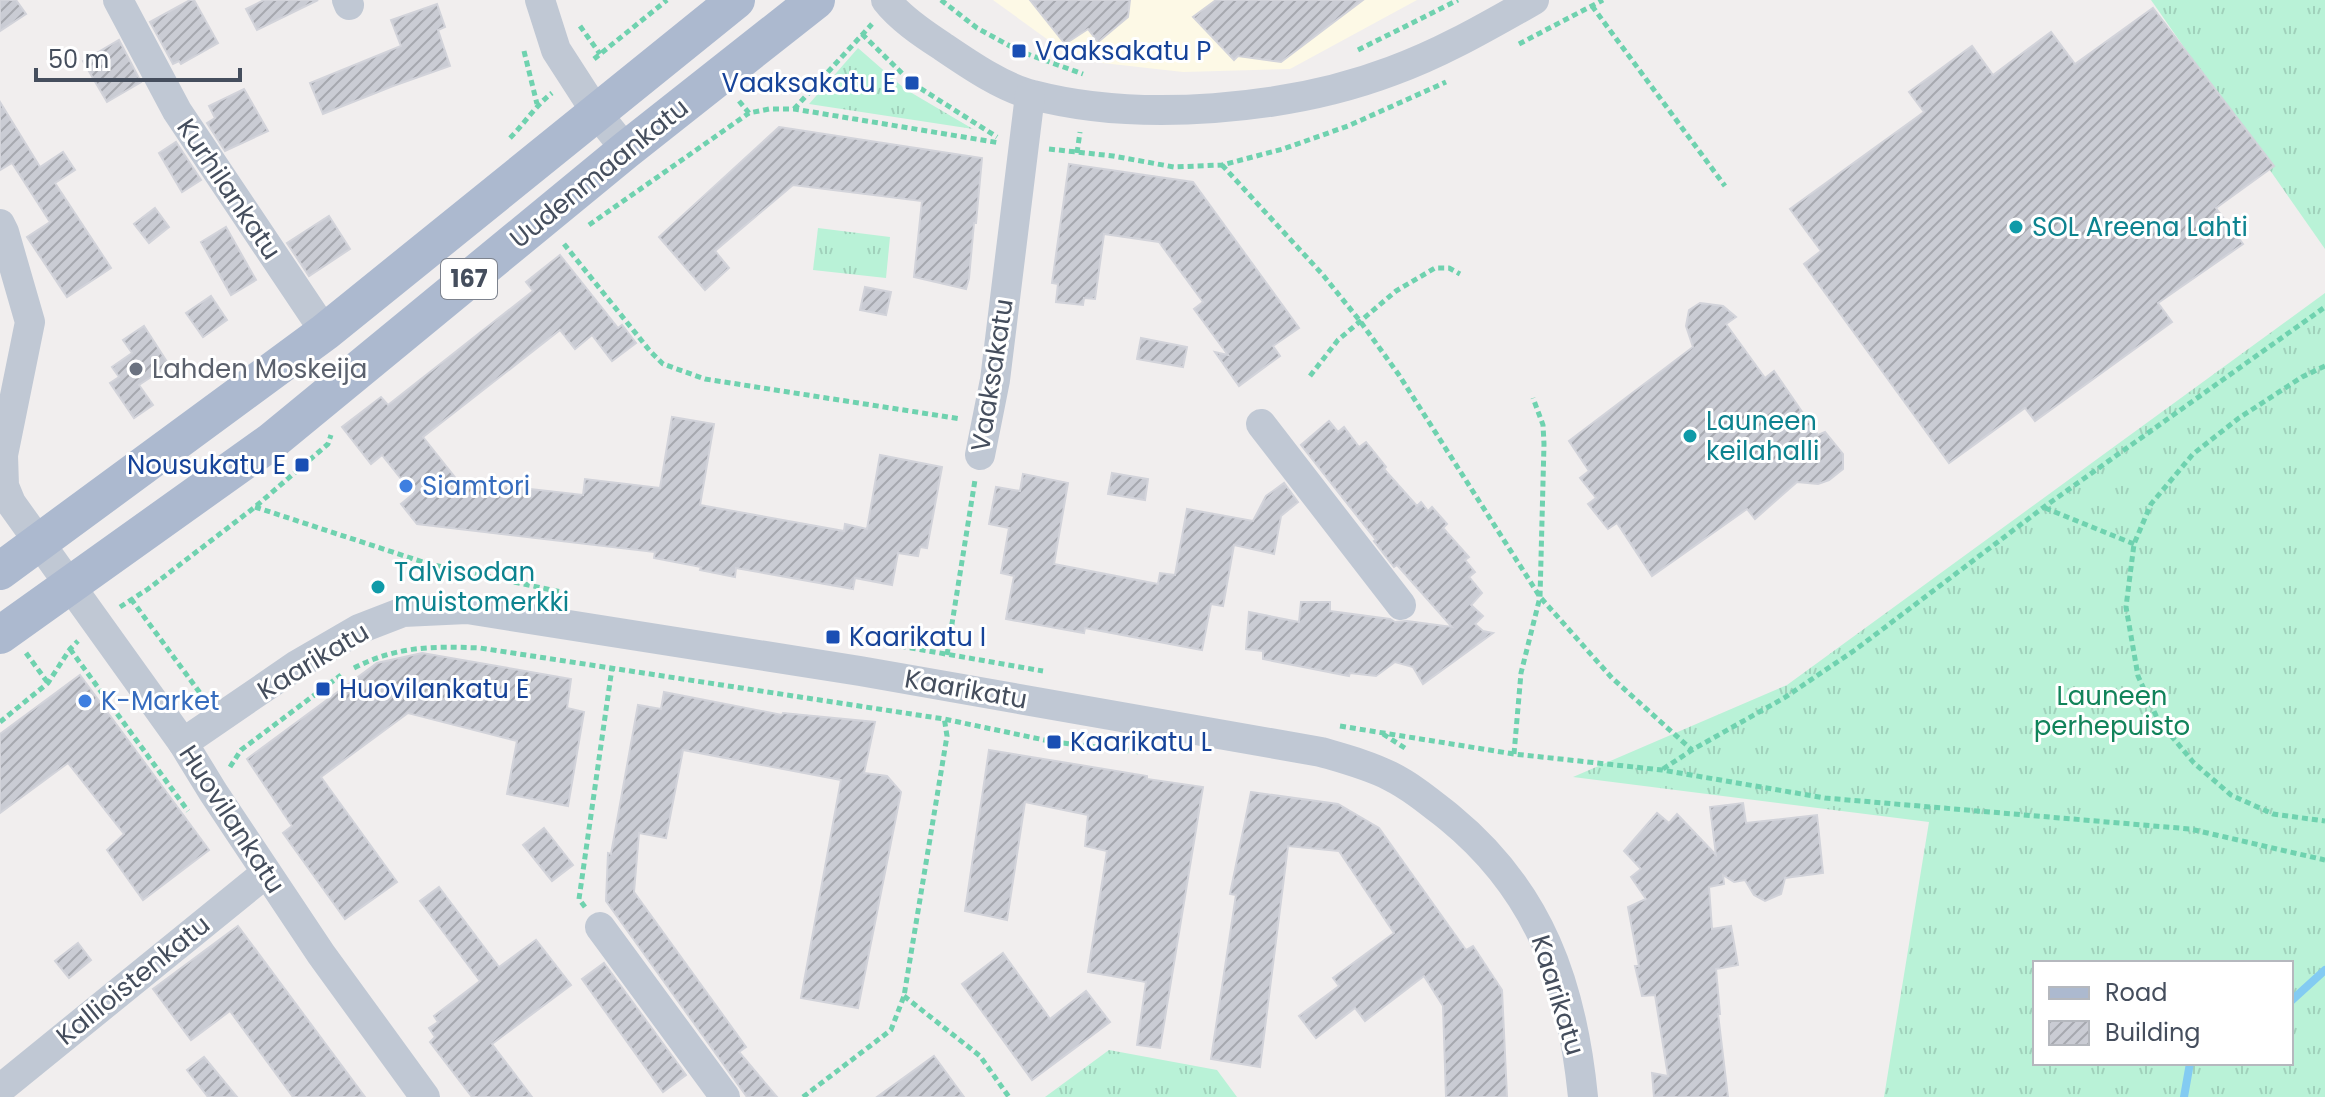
<svg xmlns="http://www.w3.org/2000/svg" width="2325" height="1097" font-family="Poppins,sans-serif">
<style>
.commercial{fill:#fdf9e6}
.grass{fill:url(#grass-tufts);fill-rule:evenodd}
.lines{fill:none;stroke-linecap:round;stroke-linejoin:round}
.stream{stroke:#83cbf2;stroke-width:8}
.building{fill:url(#building-hatch);stroke:#d2d3da;stroke-width:2}
.path{stroke:#6fd2af;stroke-width:5;stroke-dasharray:6 4;stroke-linecap:butt}
.minor{stroke:#c0c8d4;stroke-width:30}
.major{stroke:#acb9cf;stroke-width:38}
.transit-dot{fill:#1a4fb4;stroke:#fff;stroke-width:3}
.culture-dot{fill:#0f9aa8;stroke:#fff;stroke-width:3}
.worship-dot{fill:#6b7280;stroke:#fff;stroke-width:3}
.shop-dot{fill:#3f7fe0;stroke:#fff;stroke-width:3}
.labels{text-anchor:middle;stroke-width:6;stroke-linejoin:round;paint-order:stroke}
.shield{fill:#fff;stroke:#7d838e;stroke-width:2}
.shield-label{font-size:24px;font-weight:bold;fill:#454e5d}
.transit-label{font-size:26px;fill:#164399;stroke:#fff;text-anchor:start}
.street-label{font-size:26px;fill:#454e5d;stroke:#fff}
.culture-label{font-size:26px;fill:#0d838f;stroke:#fff;text-anchor:start}
.worship-label{font-size:26px;fill:#5b616d;stroke:#fff;text-anchor:start}
.shop-label{font-size:26px;fill:#366cbe;stroke:#fff;text-anchor:start}
.park-label{font-size:26px;fill:#11835a;stroke:#fff}
</style>
<defs>
<pattern id="grass-tufts" width="24" height="20" patternUnits="userSpaceOnUse" patternTransform="scale(2)"><rect width="24" height="20" fill="#b9f2d7"/><path d="M3 7l-1-3M5 7V3M7 7l1-3M15 17l-1-3M17 17v-4M19 17l1-3" fill="none" stroke="#a0d1bb"/></pattern>
<pattern id="building-hatch" width="6" height="6" patternUnits="userSpaceOnUse" patternTransform="scale(2)"><rect width="6" height="6" fill="#caccd4"/><path d="M-1 1l2-2M0 6l6-6M5 7l2-2" fill="none" stroke="#a6a8af"/></pattern>
</defs>
<rect width="100%" height="100%" fill="#f1eeee"/>
<polygon class="commercial" points="993,0 1417,0 1290,69 1183,72 1076,60"/>
<g class="grass">
<polygon points="2151,0 2325,0 2325,249"/>
<polygon points="858,48 905,89 973,129 809,104"/>
<polygon points="818,228 890,237 886,278 813,270"/>
<path d="M2325,293V1097H1884L1929,822L1573,777L1787,685ZM2035,963H2291V1063H2035Z"/>
<polygon points="1109,1050 1217,1070 1237,1097 1045,1097"/>
</g>
<g class="lines">
<g class="stream">
<polyline points="2291,1001 2325,970"/>
<polyline points="2184,1097 2190,1063"/>
</g>
</g>
<g class="building">
<polygon points="0,0 16,0 26,14 0,31"/>
<polygon points="190,0 194,0 218,43 181,64 179,61 173,64 150,22"/>
<polygon points="264,0 318,0 257,30 246,9"/>
<polygon points="1030,0 1130,0 1128,17 1098,42 1088,29 1065,44"/>
<polygon points="1216,0 1363,0 1281,62 1238,56 1234,60 1193,17"/>
<polygon points="437,4 445,27 438,30 450,66 393,86 323,114 310,83 401,46 391,20"/>
<polygon points="2153,8 2274,166 2216,208 2243,244 2158,303 2172,322 2035,421 2025,408 1949,463 1804,264 1821,251 1790,209 1924,112 1909,92 1972,46 1993,75 2051,32 2075,64"/>
<polygon points="119,40 141,82 107,102 83,61"/>
<polygon points="244,89 268,131 225,151 207,123 215,118 209,106"/>
<polygon points="0,102 40,167 63,152 75,170 55,183 111,268 67,297 27,237 50,222 12,163 0,170"/>
<polygon points="779,127 982,158 976,223 974,223 969,278 966,289 914,277 922,201 793,185 715,251 729,268 705,290 659,237"/>
<polygon points="176,142 201,180 182,192 159,153"/>
<polygon points="1069,164 1193,182 1299,328 1273,346 1280,356 1239,386 1215,352 1228,355 1194,309 1203,302 1159,242 1104,234 1095,299 1084,298 1083,305 1056,302 1058,284 1052,283"/>
<polygon points="155,208 169,227 149,243 134,224"/>
<polygon points="329,216 350,249 309,276 287,243"/>
<polygon points="226,227 256,280 231,295 201,242"/>
<polygon points="560,255 618,328 622,325 636,343 612,361 592,335 575,349 560,330 423,437 458,481 583,495 585,479 660,488 672,417 714,424 700,505 844,531 845,524 867,529 880,455 942,467 927,548 920,547 918,556 898,553 892,585 855,578 853,589 736,568 735,577 700,570 701,567 654,558 655,552 417,524 401,504 413,494 382,455 371,464 342,427 381,397 388,405 533,291 526,282"/>
<polygon points="865,287 891,292 886,315 860,310"/>
<polygon points="211,296 227,320 203,337 186,313"/>
<polygon points="1700,303 1723,306 1736,317 1726,324 1765,378 1774,371 1818,435 1825,432 1843,454 1843,469 1829,480 1818,484 1797,482 1755,519 1747,509 1652,576 1617,523 1608,529 1588,504 1596,498 1580,478 1589,471 1569,441 1693,347 1686,326 1689,310"/>
<polygon points="144,326 169,365 139,385 153,405 134,418 110,383 119,377 112,367 132,353 123,340"/>
<polygon points="1141,338 1187,347 1183,367 1137,359"/>
<polygon points="1329,421 1338,432 1344,427 1359,447 1366,442 1386,467 1384,469 1417,506 1421,502 1428,511 1432,507 1447,524 1443,528 1469,557 1465,560 1475,572 1469,577 1482,593 1471,605 1483,616 1475,624 1483,631 1493,633 1423,684 1413,667 1395,662 1376,676 1350,673 1349,676 1263,659 1263,651 1246,649 1249,612 1299,622 1301,602 1330,602 1330,611 1390,619 1395,622 1407,621 1452,627 1397,565 1394,567 1374,541 1376,540 1301,445"/>
<polygon points="1112,473 1148,479 1145,500 1108,494"/>
<polygon points="1023,474 1068,483 1054,564 1158,584 1160,573 1175,575 1187,509 1253,521 1266,496 1284,483 1298,502 1281,516 1274,554 1234,545 1223,606 1211,604 1202,650 1085,628 1084,633 1006,619 1014,576 1001,573 1009,528 989,524 996,487 1020,491"/>
<polygon points="422,653 571,679 567,708 584,712 568,806 507,794 517,741 408,713 321,777 397,882 345,919 283,833 292,826 247,759 377,663"/>
<polygon points="80,675 209,850 143,900 107,850 124,834 68,763 0,813 0,734"/>
<polygon points="664,692 782,715 783,713 875,722 864,773 887,776 901,792 858,1008 801,998 841,780 683,750 666,838 639,833 634,892 746,1047 739,1052 777,1097 747,1097 606,901 608,853 611,854 638,705 661,709"/>
<polygon points="989,750 1147,776 1147,779 1203,787 1160,1048 1137,1045 1146,982 1088,972 1107,851 1085,846 1088,815 1025,802 1007,920 965,911"/>
<polygon points="1251,792 1338,804 1379,828 1466,950 1473,946 1502,990 1507,1097 1446,1097 1443,1006 1424,976 1365,1021 1355,1008 1316,1038 1299,1016 1339,986 1333,978 1394,933 1339,851 1288,846 1260,1067 1211,1059 1236,895 1230,894"/>
<polygon points="1743,803 1746,823 1817,815 1823,873 1785,878 1781,894 1765,901 1754,895 1745,880 1734,882 1723,875 1724,884 1709,887 1712,929 1731,926 1738,965 1716,969 1720,1014 1718,1014 1728,1097 1654,1097 1652,1073 1668,1076 1655,995 1642,996 1635,966 1639,966 1628,907 1646,899 1631,877 1641,869 1624,851 1657,813 1669,823 1677,814 1716,855 1710,807"/>
<polygon points="544,828 573,865 552,881 523,845"/>
<polygon points="439,887 499,967 536,940 571,985 492,1044 532,1097 472,1097 430,1042 435,1037 429,1028 438,1022 434,1016 480,981 420,901"/>
<polygon points="238,926 365,1097 293,1097 230,1011 191,1040 153,989"/>
<polygon points="78,943 91,960 69,978 55,961"/>
<polygon points="1003,953 1050,1019 1086,991 1110,1022 1032,1080 962,984"/>
<polygon points="604,963 686,1075 663,1092 582,979"/>
<polygon points="934,1056 964,1097 877,1097"/>
<polygon points="204,1057 237,1097 208,1097 187,1070"/>
</g>
<g class="lines">
<g class="path">
<polyline points="941,0 977,28 1019,51 1083,74"/>
<polyline points="1592,6 1725,186"/>
<polyline points="580,26 600,54"/>
<polyline points="862,34 912,83 997,137"/>
<polyline points="1519,44 1603,0"/>
<polyline points="1358,50 1458,0"/>
<polyline points="524,51 537,104"/>
<polyline points="594,59 667,0"/>
<polyline points="739,101 749,113 769,109 794,109 1000,143"/>
<polyline points="794,109 872,24"/>
<path d="M510,138C525,123 535,106 552,93"/>
<polyline points="1049,149 1113,156 1174,167 1222,165 1283,149 1348,126 1446,82"/>
<polyline points="1077,153 1080,132"/>
<polyline points="1222,165 1323,275 1360,321 1399,375 1540,597 1612,678 1692,750"/>
<polyline points="589,225 749,113"/>
<polyline points="564,244 650,351 663,364 705,379 961,419"/>
<polyline points="2325,366 2302,377 2239,418 2193,454 2151,504 2134,544 2126,607 2138,676 2158,720 2194,763 2231,795 2273,814 2325,821"/>
<polyline points="1310,376 1338,340 1396,291 1435,268 1449,268 1460,274"/>
<polyline points="255,507 429,564 566,593"/>
<polyline points="2045,508 2134,544"/>
<polyline points="131,599 203,697"/>
<polyline points="120,607 148,589 255,507 328,444 331,435"/>
<polyline points="900,646 1043,671"/>
<polyline points="70,649 188,811"/>
<polyline points="26,653 48,683"/>
<polyline points="947,655 975,480"/>
<path d="M354,668C397,646 433,646 480,648L944,719L1054,742L1140,752"/>
<polyline points="0,722 48,683 70,649 78,641"/>
<polyline points="1340,726 1514,754 1662,770 1825,798 2190,829 2325,860"/>
<polyline points="1383,734 1408,750"/>
<polyline points="1514,754 1521,673 1540,597 1544,444 1543,425 1533,398"/>
<polyline points="230,767 241,750 341,675"/>
<polyline points="1663,769 1692,750 1784,698 1855,650 2044,507 2325,307"/>
<polyline points="585,907 579,899 612,668"/>
<polyline points="904,996 980,1056 1009,1097"/>
<polyline points="803,1097 891,1030 904,996 947,736 944,717"/>
</g>
<g class="minor">
<polyline points="118,0 177,111 325,332"/>
<polyline points="347,0 349,5"/>
<polyline points="540,0 556,50 596,112 626,150"/>
<path d="M886,0C900,18 922,33 942,46C967,63 1003,88 1033,95C1140,123 1289,110 1392,71C1442,53 1488,26 1534,0"/>
<polyline points="0,224 4,232 30,322 3,455 4,486 11,503 183,743 213,792 321,954 425,1097"/>
<polyline points="1261,424 1401,605"/>
<polyline points="980,455 995,380 1030,95"/>
<path d="M183,743L297,665L359,629L403,612L467,609L860,671L1321,752C1345,759 1368,765 1390,776C1412,787 1431,803 1450,818C1540,892 1572,985 1583,1097"/>
<polyline points="600,927 725,1097"/>
<polyline points="0,1089 266,873"/>
</g>
<g class="major">
<polyline points="0,571 325,332 736,0"/>
<polyline points="0,635 272,441 626,150 816,0"/>
</g>
</g>
<g class="transit-dot">
<rect x="1011" y="43" width="16" height="16" rx="4"/>
<rect x="904" y="75" width="16" height="16" rx="4"/>
<rect x="294" y="457" width="16" height="16" rx="4"/>
<rect x="825" y="629" width="16" height="16" rx="4"/>
<rect x="315" y="681" width="16" height="16" rx="4"/>
<rect x="1046" y="734" width="16" height="16" rx="4"/>
</g>
<g class="culture-dot">
<circle cx="2016" cy="227" r="8"/>
<circle cx="1690" cy="436" r="8"/>
<circle cx="378" cy="587" r="8"/>
</g>
<circle class="worship-dot" cx="136" cy="369" r="8"/>
<g class="shop-dot">
<circle cx="406" cy="486" r="8"/>
<circle cx="85" cy="701" r="8"/>
</g>
<g class="labels">
<rect class="shield" x="441" y="259" width="56" height="40" rx="6"/>
<g class="shield-label">
<text x="469" y="287">167</text>
</g>
<g class="transit-label">
<text x="1035" y="60">Vaaksakatu P</text>
<text x="896" y="92" text-anchor="end">Vaaksakatu E</text>
<text x="286" y="474" text-anchor="end">Nousukatu E</text>
<text x="849" y="646">Kaarikatu I</text>
<text x="339" y="698">Huovilankatu E</text>
<text x="1070" y="751">Kaarikatu L</text>
</g>
<g class="street-label">
<text transform="translate(599 173) rotate(-39)" y="9">Uudenmaankatu</text>
<text transform="translate(229 189) rotate(56)" y="9">Kurhilankatu</text>
<text transform="translate(992 375) rotate(-81)" y="9">Vaaksakatu</text>
<text transform="translate(313 661) rotate(-31)" y="9">Kaarikatu</text>
<text transform="translate(966 689) rotate(10)" y="9">Kaarikatu</text>
<text transform="translate(232 819) rotate(57)" y="9">Huovilankatu</text>
<text transform="translate(133 980) rotate(-39)" y="9">Kallioistenkatu</text>
<text transform="translate(1558 995) rotate(73)" y="9">Kaarikatu</text>
</g>
<g class="culture-label">
<text x="2032" y="236">SOL Areena Lahti</text>
<text x="1706" y="430">Launeen<tspan x="1706" dy="30">keilahalli</tspan></text>
<text x="394" y="581">Talvisodan<tspan x="394" dy="30">muistomerkki</tspan></text>
</g>
<g class="worship-label">
<text x="152" y="378">Lahden Moskeija</text>
</g>
<g class="shop-label">
<text x="422" y="495">Siamtori</text>
<text x="101" y="710">K-Market</text>
</g>
<g class="park-label">
<text x="2112" y="705">Launeen<tspan x="2112" dy="30">perhepuisto</tspan></text>
</g>
</g>
<rect x="2033" y="961" width="260" height="104" fill="#ffffff" stroke="#b5b8be" stroke-width="2"/>
<rect x="2049" y="987" width="40" height="12" fill="#acb9cf" stroke="#b5b8be" stroke-width="2"/>
<text x="2105" y="1001" font-size="24" fill="#454e5d">Road</text>
<rect x="2049" y="1021" width="40" height="24" fill="url(#building-hatch)" stroke="#b5b8be" stroke-width="2"/>
<text x="2105" y="1041" font-size="24" fill="#454e5d">Building</text>
<path d="M36 68v12h204v-12" fill="none" stroke="#454e5d" stroke-width="4"/>
<text x="48" y="68" font-size="24" fill="#454e5d" stroke="#ffffff" stroke-width="6" paint-order="stroke">50 m</text>
</svg>
